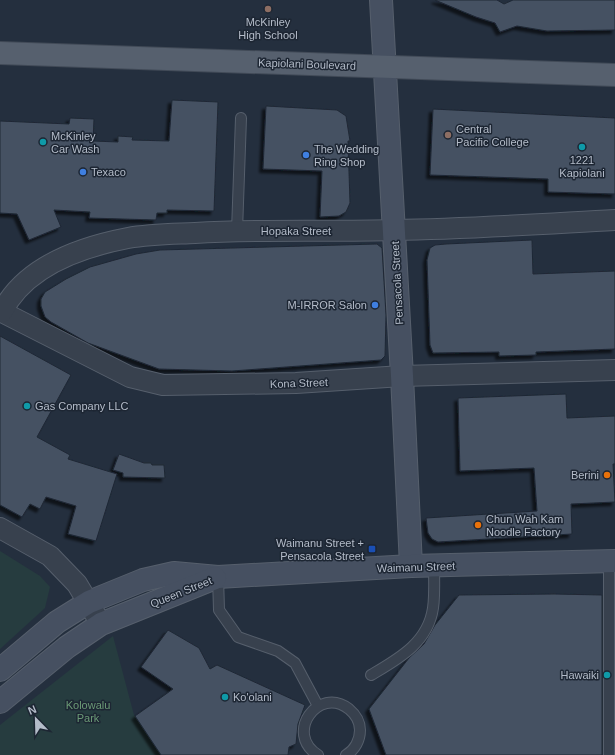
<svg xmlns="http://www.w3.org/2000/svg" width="615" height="755" font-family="Arial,sans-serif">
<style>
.green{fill:#263c3f}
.building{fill:#455162;stroke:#1f2835;filter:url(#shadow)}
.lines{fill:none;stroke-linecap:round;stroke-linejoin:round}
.lane-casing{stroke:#565f6c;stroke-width:12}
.street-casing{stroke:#565f6c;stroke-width:22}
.secondary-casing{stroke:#565f6c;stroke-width:24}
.primary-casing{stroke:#414a57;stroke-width:24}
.lane{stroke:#38414e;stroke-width:10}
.street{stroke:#38414e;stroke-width:20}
.secondary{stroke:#465061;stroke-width:22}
.primary{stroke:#56606e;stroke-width:22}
.education-dot{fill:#8d6e63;stroke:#1d2633;stroke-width:1.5}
.culture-dot{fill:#0f9aa8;stroke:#1d2633;stroke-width:1.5}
.shop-dot{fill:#3f7fe0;stroke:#1d2633;stroke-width:1.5}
.food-dot{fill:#e8710a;stroke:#1d2633;stroke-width:1.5}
.transit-dot{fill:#1a4fb4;stroke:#1d2633;stroke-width:1.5}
.labels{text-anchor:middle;stroke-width:3;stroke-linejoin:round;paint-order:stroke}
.poi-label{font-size:11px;fill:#b4bcc9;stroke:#1d2633;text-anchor:start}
.street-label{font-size:11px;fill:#b4bcc9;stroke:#1d2633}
.park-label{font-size:11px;fill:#6b9a76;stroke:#1d2633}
</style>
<defs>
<filter id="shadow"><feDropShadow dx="-3.5" dy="3.5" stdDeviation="1" flood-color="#0009"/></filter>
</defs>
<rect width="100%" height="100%" fill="#242f3e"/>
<g class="green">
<polygon points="0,551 40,576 50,587 45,608 0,649"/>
<polygon points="113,636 134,715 161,755 0,755 0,725"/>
</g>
<g class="building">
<polygon points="435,0 497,0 504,4 513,0 615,0 615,30 547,31 517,26 500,32 495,23 476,17"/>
<polygon points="172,100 218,102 214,211 167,210 167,213 157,213 156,220 89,218 90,212 54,210 61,227 29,240 17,214 0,213 0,121 69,124 70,118 94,119 93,141 118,142 118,136 133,137 132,140 169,141"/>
<polygon points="266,106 337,110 346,116 350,141 348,141 350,203 346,212 339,216 320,217 322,171 263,169"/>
<polygon points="433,109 615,118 615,194 548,192 548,179 430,175"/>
<polygon points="532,240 533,274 615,271 615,349 536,352 536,355 499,356 499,352 433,353 430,345 427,260 430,248 435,245 446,244"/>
<polygon points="377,244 382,248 386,315 385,356 381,360 232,371 159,369 88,343 51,322 45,317 41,306 41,299 45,292 66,279 90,267 136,254 160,250"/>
<polygon points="0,336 71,375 37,437 70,455 68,459 117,474 96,541 68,534 76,506 46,497 40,509 30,504 22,517 0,505"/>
<polygon points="566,394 567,418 615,416 615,464 613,464 615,502 571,504 572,534 438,542 432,539 428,533 426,518 537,511 534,468 460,471 458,398"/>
<polygon points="119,454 144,463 151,463 152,465 164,465 165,478 123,477 123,473 113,470"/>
<polygon points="554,594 602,595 602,755 386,755 369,709 409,658 424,644 435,625 459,595"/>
<polygon points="168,630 199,648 210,669 217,665 305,705 298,724 296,744 289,747 288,755 161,755 135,716 173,689 141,667"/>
</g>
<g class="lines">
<g class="lane-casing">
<g id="lane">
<polyline points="237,231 241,118"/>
<polyline points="218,577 219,610 238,637 278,651 295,663 318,706"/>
<path d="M371,675C398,659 428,643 433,608C435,595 434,579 434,565"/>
<path d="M318,755C284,734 318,685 349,709C355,714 360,721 360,730C360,740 355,750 346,755"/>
<polyline points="609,755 609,562"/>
</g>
</g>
<g class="street-casing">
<g id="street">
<polyline points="0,311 130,377 163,385 296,383 402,376 615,370"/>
<path d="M2,312C25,266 81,247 128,238C150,234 173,234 195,233C261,229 328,232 394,230C468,229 541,224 615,220"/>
<polyline points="0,528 50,556 77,584 101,624"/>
</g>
</g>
<g class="secondary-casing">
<g id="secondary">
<polyline points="381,0 402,376 411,566"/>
<polyline points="0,670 57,622 89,602 143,580 174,573 218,577 411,566 615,561"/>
<polyline points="0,702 67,647 101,624 215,578"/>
</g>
</g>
<g class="primary-casing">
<polyline id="primary" points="0,53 615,75"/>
</g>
<use href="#lane" class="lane"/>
<use href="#street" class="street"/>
<use href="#secondary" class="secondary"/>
<use href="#primary" class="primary"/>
</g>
<g class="education-dot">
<circle cx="268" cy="9" r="4"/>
<circle cx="448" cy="135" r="4"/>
</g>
<g class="culture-dot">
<circle cx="43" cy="142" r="4"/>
<circle cx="582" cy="147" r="4"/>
<circle cx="27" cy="406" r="4"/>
<circle cx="607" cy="675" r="4"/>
<circle cx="225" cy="697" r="4"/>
</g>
<g class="shop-dot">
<circle cx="306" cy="155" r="4"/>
<circle cx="83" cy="172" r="4"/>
<circle cx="375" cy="305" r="4"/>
</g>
<g class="food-dot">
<circle cx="607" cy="475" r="4"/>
<circle cx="478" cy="525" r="4"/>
</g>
<rect class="transit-dot" x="368" y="545" width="8" height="8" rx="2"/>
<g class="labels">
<g class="poi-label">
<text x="268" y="26" text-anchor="middle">McKinley<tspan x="268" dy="13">High School</tspan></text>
<text x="456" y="133">Central<tspan x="456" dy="13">Pacific College</tspan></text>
<text x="51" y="140">McKinley<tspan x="51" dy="13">Car Wash</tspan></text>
<text x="314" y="153">The Wedding<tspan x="314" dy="13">Ring Shop</tspan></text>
<text x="582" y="164" text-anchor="middle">1221<tspan x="582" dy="13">Kapiolani</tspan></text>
<text x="91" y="176">Texaco</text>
<text x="367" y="309" text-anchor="end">M-IRROR Salon</text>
<text x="35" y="410">Gas Company LLC</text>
<text x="599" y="479" text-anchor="end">Berini</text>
<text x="486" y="523">Chun Wah Kam<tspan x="486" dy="13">Noodle Factory</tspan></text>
<text x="364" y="547" text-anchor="end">Waimanu Street +<tspan x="364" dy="13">Pensacola Street</tspan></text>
<text x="599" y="679" text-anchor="end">Hawaiki</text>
<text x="233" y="701">Ko'olani</text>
</g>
<g class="street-label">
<text transform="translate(307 64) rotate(2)" y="4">Kapiolani Boulevard</text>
<text x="296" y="235">Hopaka Street</text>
<text transform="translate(397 283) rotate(-93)" y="4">Pensacola Street</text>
<text transform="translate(299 383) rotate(-2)" y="4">Kona Street</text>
<text transform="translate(416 567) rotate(-2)" y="4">Waimanu Street</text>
<text transform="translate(181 592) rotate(-22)" y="4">Queen Street</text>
</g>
<g class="park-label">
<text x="88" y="709">Kolowalu<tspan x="88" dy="13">Park</tspan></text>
</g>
</g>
<g transform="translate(36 719) rotate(337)" stroke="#1d2633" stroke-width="3" paint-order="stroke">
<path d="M0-3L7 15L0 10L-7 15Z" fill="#b4bcc9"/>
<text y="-6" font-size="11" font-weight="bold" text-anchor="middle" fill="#b4bcc9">N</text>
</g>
</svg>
